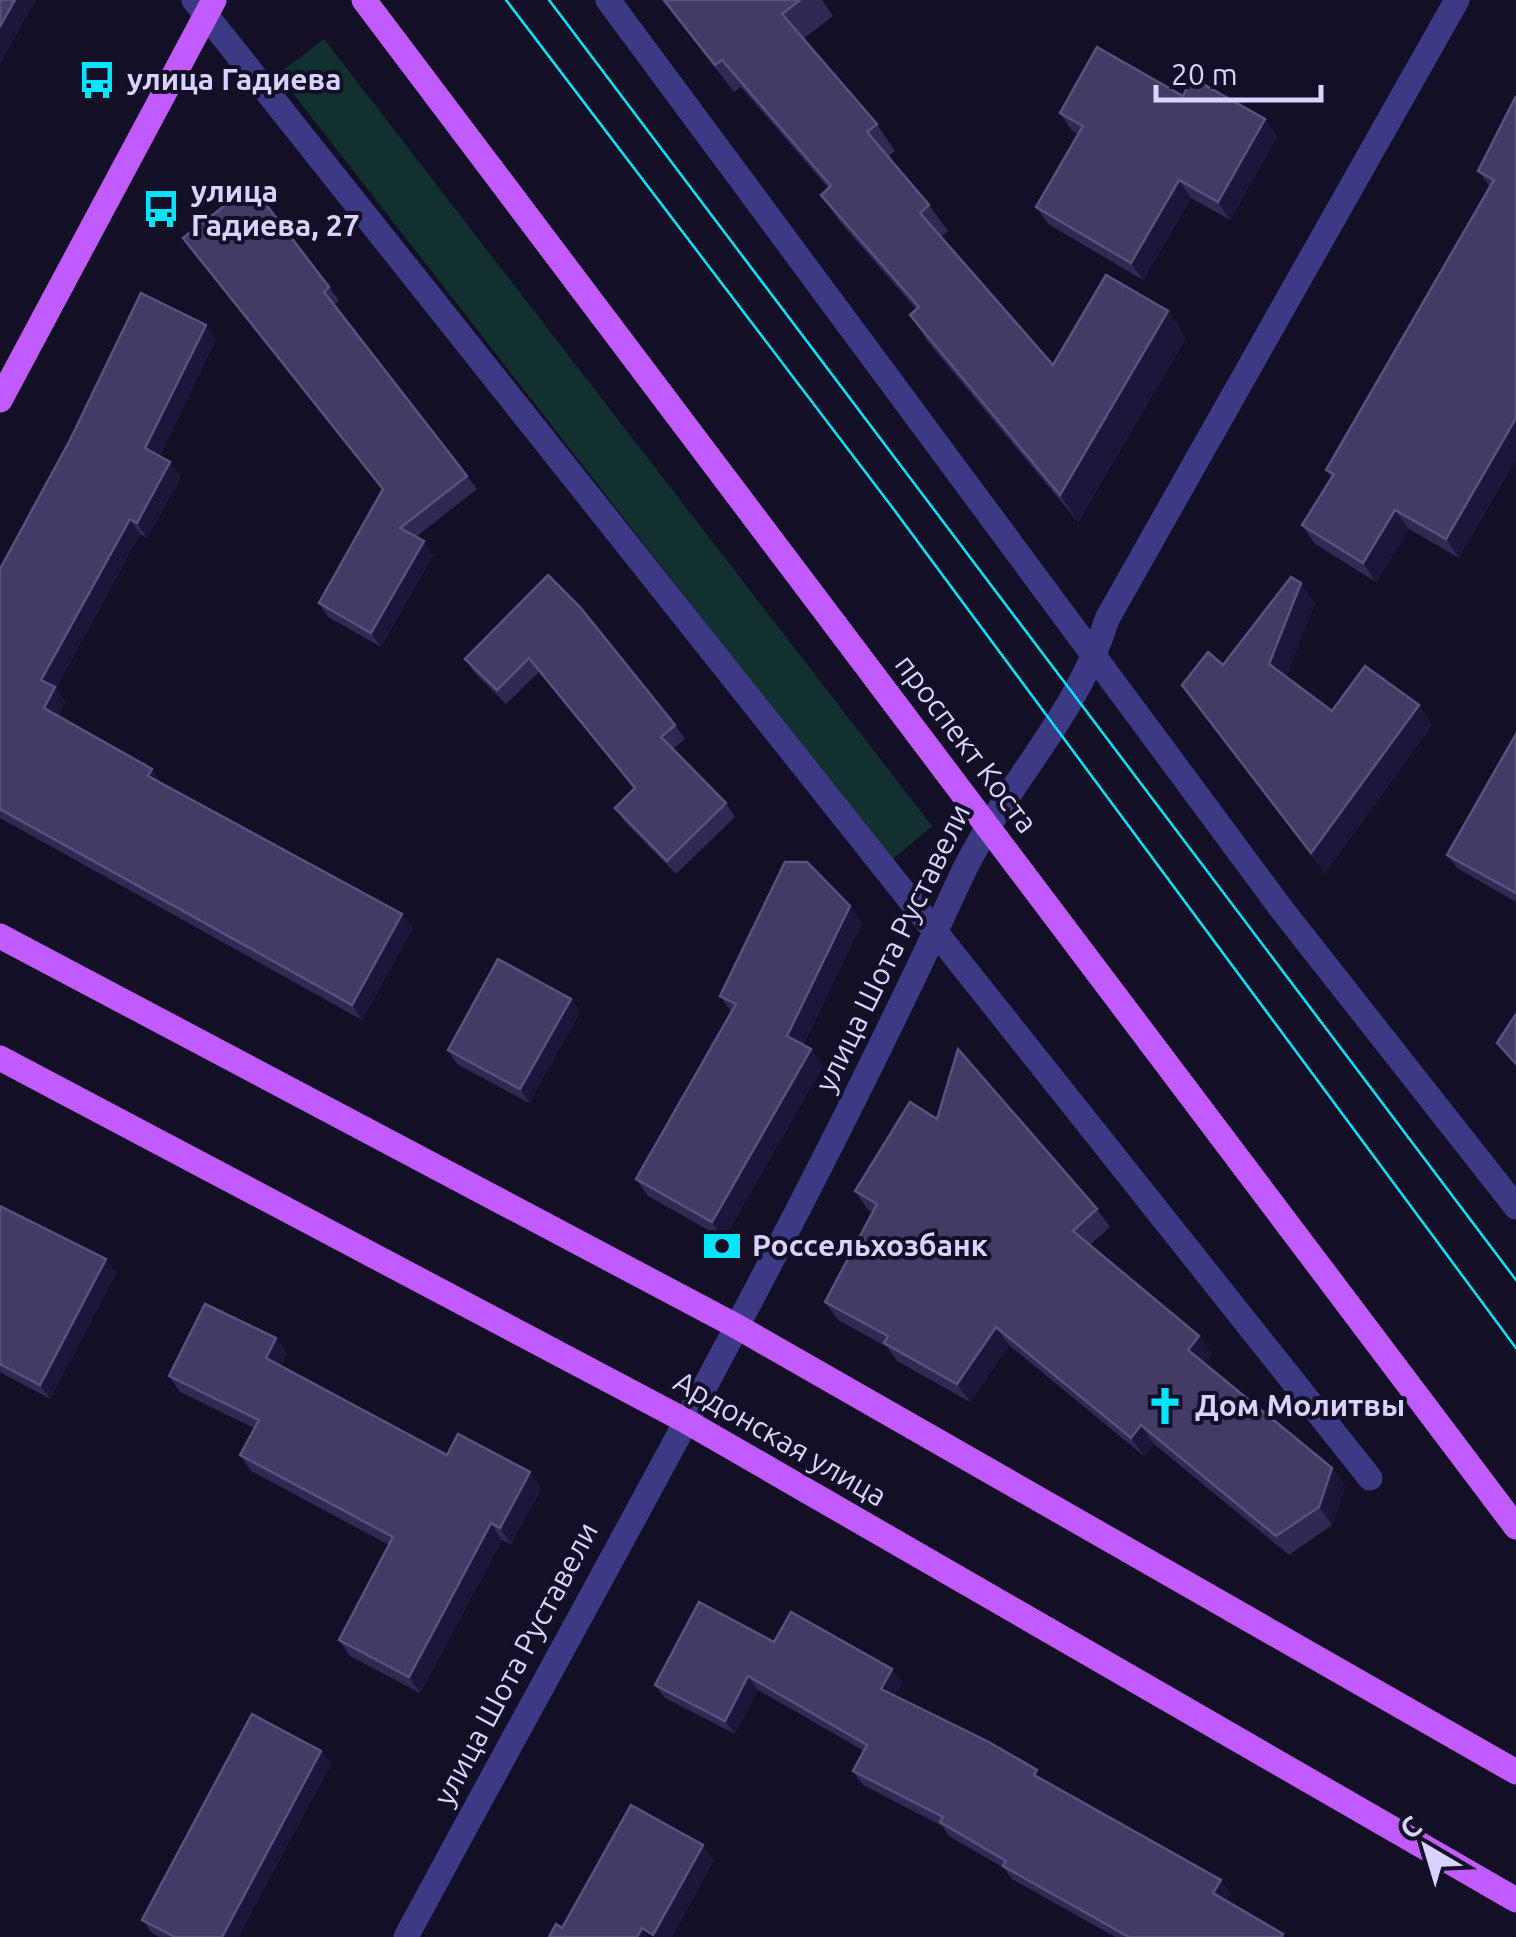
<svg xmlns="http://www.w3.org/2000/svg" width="1516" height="1937" font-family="Ubuntu,sans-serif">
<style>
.grass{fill:#12302f}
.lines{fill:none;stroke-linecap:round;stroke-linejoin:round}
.minor{stroke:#3d3a85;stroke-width:25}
.major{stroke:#c25bff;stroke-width:25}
.tram{stroke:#00e5ff;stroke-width:2.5}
.wall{fill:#312854}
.shaded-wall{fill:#1d163a}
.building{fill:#433a66;stroke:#5a527e;stroke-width:2.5}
.labels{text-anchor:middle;stroke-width:8;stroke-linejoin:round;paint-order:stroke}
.poi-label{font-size:30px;font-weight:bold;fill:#d9d4ff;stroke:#130f26;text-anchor:start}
.street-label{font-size:30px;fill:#d9d4ff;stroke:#130f26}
</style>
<rect width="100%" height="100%" fill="#130f26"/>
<polygon class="grass" points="324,39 932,826 891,861 278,74"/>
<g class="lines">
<g class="minor">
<polyline points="194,0 1370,1478"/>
<polyline points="608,0 1283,911 1516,1207"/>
<path d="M406,1937C594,1587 793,1242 959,881C1001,789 1077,718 1107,619L1457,0"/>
</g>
<g class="major">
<polyline points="364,0 1516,1527"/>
<polyline points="0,400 214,0"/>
<polyline points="0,936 736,1326 1516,1772"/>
<polyline points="0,1058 684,1420 1516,1900"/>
</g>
<g class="tram">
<polyline points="506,0 892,507 1516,1348"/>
<polyline points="549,0 1516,1280"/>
</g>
</g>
<g class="wall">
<polygon points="662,0 822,0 833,16 803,39 877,124 895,151 888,157 929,205 948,231 941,237 1053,365 1168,311 1186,338 1078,522 928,342 910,315 916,309 840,222 821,195 829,189 741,87 734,92"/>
<polygon points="1183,96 1265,119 1277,137 1230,220 1191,198 1143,280 1048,224 1036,207 1078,134 1072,131 1060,113"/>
<polygon points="1516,96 1459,558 1409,529 1376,582 1315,544 1302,525 1332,478 1326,470 1490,187 1478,171"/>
<polygon points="183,238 329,287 339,301 334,305 477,489 416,537 433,555 381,647 328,617 319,603 383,490"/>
<polygon points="216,340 159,456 181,477 147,538 140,534 56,688 65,702 58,716 162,784 413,928 362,1020 0,818 0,569"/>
<polygon points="548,575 675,725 685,739 673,749 726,803 735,817 676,874 625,822 615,808 635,789 539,672 506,704 474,672 465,659"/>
<polygon points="1315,603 1286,676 1332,711 1419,705 1432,725 1325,873 1182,685 1223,665"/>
<polygon points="1516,734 1516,902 1457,868 1447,855"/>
<polygon points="862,923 803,1045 823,1066 724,1239 648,1196 636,1179 732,1013 720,996"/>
<polygon points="571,999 580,1012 529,1103 457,1064 448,1050"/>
<polygon points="937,1119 1097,1209 1110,1227 1090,1245 1199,1336 1212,1354 1205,1363 1332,1468 1345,1486 1332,1525 1289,1555 1154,1444 1144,1456 1009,1345 970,1402 897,1361 887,1347 838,1320 825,1302 873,1212 868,1210 855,1191"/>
<polygon points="0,1206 106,1259 116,1273 50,1399 0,1372"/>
<polygon points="276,1338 287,1354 281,1366 447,1455 541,1489 511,1544 502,1540 420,1693 350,1656 339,1640 389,1545 251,1471 240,1455 254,1428 180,1392 169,1376"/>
<polygon points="774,1642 892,1669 902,1683 894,1696 1045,1781 1231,1894 1226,1901 1283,1934 1285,1937 1115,1937 1012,1879 1004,1868 949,1836 942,1826 863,1785 853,1771 864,1751 758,1690 735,1734 665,1698 655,1685"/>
<polygon points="321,1751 331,1764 238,1937 159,1937 152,1933 142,1920"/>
</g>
<g class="shaded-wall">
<polygon points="15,0 36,0 0,64 0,26"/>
<polygon points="1265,119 1277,137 1230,220 1218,202"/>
<polygon points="1179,180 1191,198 1143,280 1131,263"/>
<polygon points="1168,311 1186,338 1078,522 1060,495"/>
<polygon points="206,325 216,340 155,463 145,448"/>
<polygon points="1516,418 1516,460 1459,558 1446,539"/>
<polygon points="170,462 181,477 147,538 137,523"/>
<polygon points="1395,510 1409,529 1376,582 1363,563"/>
<polygon points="130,519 140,534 56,688 65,702 54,723 44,708 41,680"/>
<polygon points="424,541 433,555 381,647 371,633"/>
<polygon points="1301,583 1315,603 1283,684 1269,664"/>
<polygon points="1419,705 1432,725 1325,873 1311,853"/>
<polygon points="152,769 162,784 148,776"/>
<polygon points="850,906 862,923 799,1053 787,1036"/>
<polygon points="402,914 413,928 362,1020 352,1005"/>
<polygon points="571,999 580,1012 529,1103 520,1089"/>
<polygon points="811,1049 823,1066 724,1239 712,1222"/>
<polygon points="106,1259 116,1273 50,1399 40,1385"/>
<polygon points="996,1327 1009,1345 970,1402 957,1384"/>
<polygon points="1199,1336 1212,1354 1201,1368 1188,1350"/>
<polygon points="276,1338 287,1354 277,1374 266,1358"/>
<polygon points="1141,1425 1154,1444 1144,1456 1131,1438"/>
<polygon points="1332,1468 1345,1486 1332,1525 1319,1507"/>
<polygon points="530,1472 541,1489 511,1544 500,1528"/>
<polygon points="491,1523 502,1540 420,1693 409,1677"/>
<polygon points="892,1669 902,1683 890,1703 881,1689"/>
<polygon points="748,1676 758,1690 735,1734 725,1721"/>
<polygon points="321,1751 331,1764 238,1937 222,1937"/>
<polygon points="703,1845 714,1861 672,1937 655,1937 653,1935"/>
<polygon points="1221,1880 1231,1894 1223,1907 1213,1893"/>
<polygon points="642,1928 648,1937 637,1937"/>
</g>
<g class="building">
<polygon points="0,0 15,0 0,26"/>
<polygon points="664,0 800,0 782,14 877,124 867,132 929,205 920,213 1053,365 1106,275 1168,311 1060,495 910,315 919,307 821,195 831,186 722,60 715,65"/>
<polygon points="1097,47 1183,96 1192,78 1265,119 1218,202 1179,180 1131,263 1036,207 1083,126 1060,113"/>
<polygon points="1516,96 1516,418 1446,539 1395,510 1363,563 1302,525 1334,474 1326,470 1494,180 1478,171"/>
<polygon points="251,185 329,287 324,292 467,476 400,528 424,541 371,633 319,603 383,489 183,238"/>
<polygon points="141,293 206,325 145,448 170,462 137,523 130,519 41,680 55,687 44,708 152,769 148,776 402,914 352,1005 0,809 0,569 70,440"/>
<polygon points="548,575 580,607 675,725 661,737 726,803 667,861 615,808 635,788 529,658 497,690 465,659"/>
<polygon points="1291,577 1301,583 1269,664 1332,711 1365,666 1419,705 1311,853 1182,685 1208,652 1223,665"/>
<polygon points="1516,734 1516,893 1447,855"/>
<polygon points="785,862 807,862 850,906 787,1036 811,1049 712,1222 636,1179 736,1004 720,996"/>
<polygon points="498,959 571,999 520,1089 448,1050"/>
<polygon points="1516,1014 1516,1064 1497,1043"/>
<polygon points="958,1049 1097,1209 1073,1231 1199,1336 1188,1350 1332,1468 1319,1507 1276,1536 1141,1425 1131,1438 996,1327 957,1384 884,1343 888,1336 825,1302 877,1204 855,1191 910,1102 937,1119"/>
<polygon points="0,1206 106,1259 40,1385 0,1364"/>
<polygon points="205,1304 276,1338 266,1358 447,1455 458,1434 530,1472 500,1528 491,1523 409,1677 339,1640 393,1537 240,1455 259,1420 169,1376"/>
<polygon points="699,1602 774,1642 791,1612 892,1669 881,1689 987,1741 1037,1770 1034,1775 1221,1880 1213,1893 1283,1934 1281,1937 1129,1937 1003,1866 1006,1861 940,1822 943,1817 853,1771 867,1745 748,1676 725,1721 655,1685"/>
<polygon points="252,1714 321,1751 222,1937 175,1937 142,1920"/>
<polygon points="631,1805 703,1845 653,1935 642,1928 637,1937 549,1937 556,1924 562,1928"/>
</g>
<defs>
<g id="bus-bare" transform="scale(3)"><path d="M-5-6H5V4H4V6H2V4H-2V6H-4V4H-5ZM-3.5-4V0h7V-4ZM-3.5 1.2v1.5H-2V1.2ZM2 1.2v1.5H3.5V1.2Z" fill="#00e5ff" stroke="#130f26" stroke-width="2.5" paint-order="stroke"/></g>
<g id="bank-bare" transform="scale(3)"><path d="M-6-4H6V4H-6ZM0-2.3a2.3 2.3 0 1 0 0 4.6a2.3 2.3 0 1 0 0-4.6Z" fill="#00e5ff" stroke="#130f26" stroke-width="2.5" paint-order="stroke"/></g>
<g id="church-bare" transform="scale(3)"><path d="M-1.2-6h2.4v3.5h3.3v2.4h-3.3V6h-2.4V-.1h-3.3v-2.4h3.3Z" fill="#00e5ff" stroke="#130f26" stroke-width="2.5" paint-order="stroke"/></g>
</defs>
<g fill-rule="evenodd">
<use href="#bus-bare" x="97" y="80"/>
<use href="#bus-bare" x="161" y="209"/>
<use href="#bank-bare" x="722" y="1246"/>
<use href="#church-bare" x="1165" y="1406"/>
</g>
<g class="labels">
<g class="poi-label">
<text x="127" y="90">улица Гадиева</text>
<text x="191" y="202">улица<tspan x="191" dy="34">Гадиева, 27</tspan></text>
<text x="752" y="1256">Россельхозбанк</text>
<text x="1195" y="1416">Дом Молитвы</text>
</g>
<g class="street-label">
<text transform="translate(966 744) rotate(53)" y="10">проспект Коста</text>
<text transform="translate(893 948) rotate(-64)" y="10">улица Шота Руставели</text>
<text transform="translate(780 1439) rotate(30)" y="10">Ардонская улица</text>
<text transform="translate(516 1664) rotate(-62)" y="10">улица Шота Руставели</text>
</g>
</g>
<g transform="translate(1426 1847) rotate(322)" stroke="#130f26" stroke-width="8" paint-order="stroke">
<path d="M0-8L18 38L0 25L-18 38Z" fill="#d9d4ff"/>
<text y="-15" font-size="28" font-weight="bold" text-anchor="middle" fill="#d9d4ff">С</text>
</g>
<path d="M1156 85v15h165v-15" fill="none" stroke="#d9d4ff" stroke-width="5"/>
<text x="1171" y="85" font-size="30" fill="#d9d4ff" stroke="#130f26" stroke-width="8" paint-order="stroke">20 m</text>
</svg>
